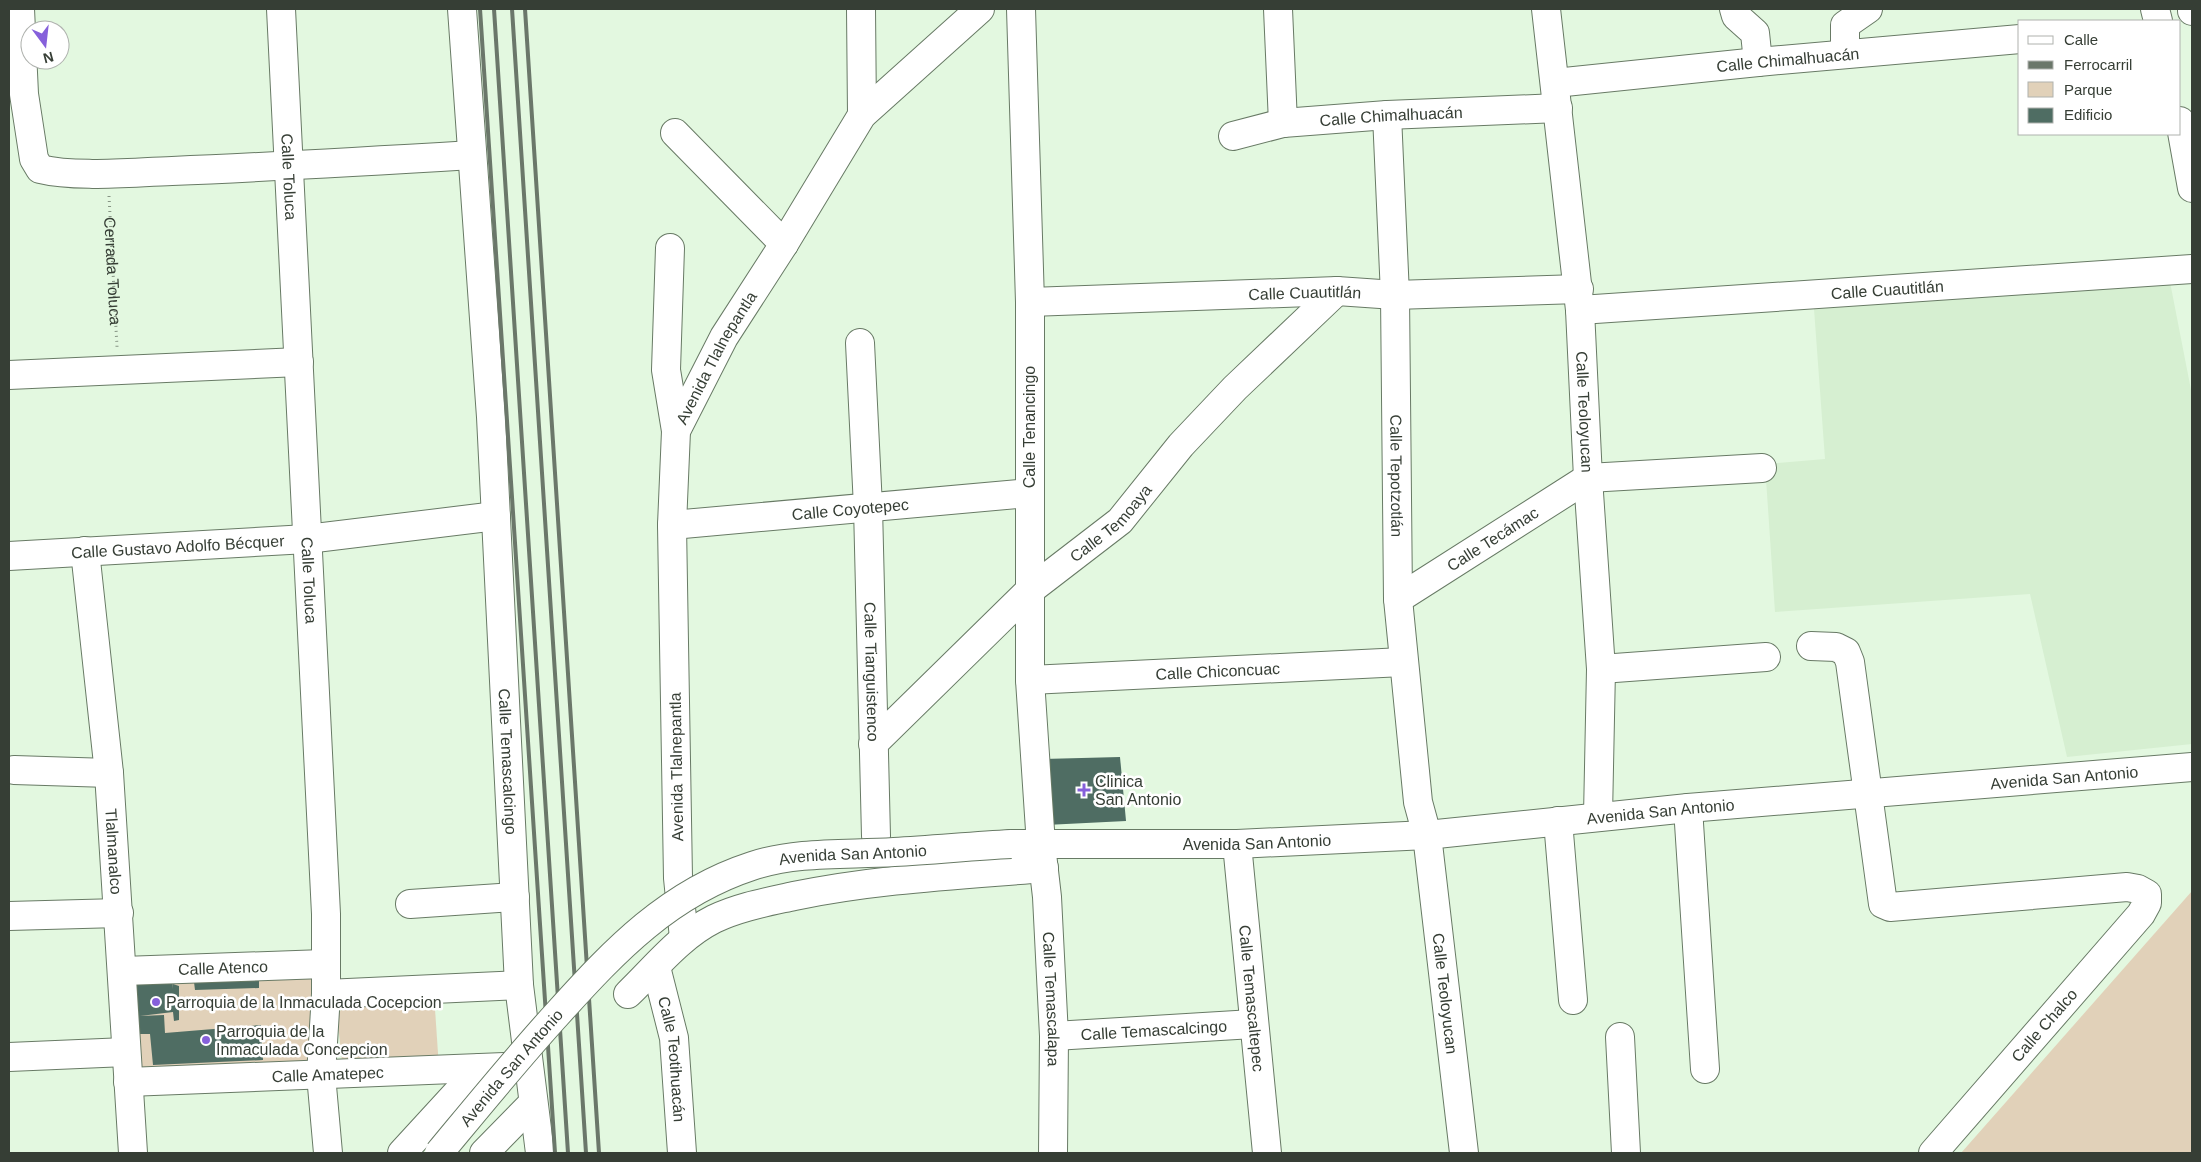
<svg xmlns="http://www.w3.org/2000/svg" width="2201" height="1162" font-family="Helvetica,sans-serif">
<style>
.built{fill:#d6efd1}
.green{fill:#e1d1b9}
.building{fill:#4f6d63}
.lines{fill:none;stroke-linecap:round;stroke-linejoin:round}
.minor-casing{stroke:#687a65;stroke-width:30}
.major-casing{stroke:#687a65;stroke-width:30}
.path{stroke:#869484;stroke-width:3;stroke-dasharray:1 4;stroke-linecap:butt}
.minor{stroke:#fff;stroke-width:28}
.major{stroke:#fff;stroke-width:28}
.rail{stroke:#6b776a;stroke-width:4}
.major-bridge-casing{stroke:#687a65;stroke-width:30;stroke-linecap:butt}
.major-bridge{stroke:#fff;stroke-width:28}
.poi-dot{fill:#8660db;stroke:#fff;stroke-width:2}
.labels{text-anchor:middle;stroke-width:5;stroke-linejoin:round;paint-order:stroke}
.street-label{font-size:16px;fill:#363e35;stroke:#fff}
.poi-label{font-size:16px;fill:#363e35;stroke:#fff;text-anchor:start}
</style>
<rect width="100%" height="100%" fill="#e3f8e0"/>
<polygon class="built" points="2170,282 2192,395 2192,744 2067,757 2030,594 1775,612 1765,464 1825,459 1814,309"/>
<g class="green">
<polygon points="2192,891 2192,1153 1961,1153"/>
<polygon points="325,968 317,1071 133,1081 132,971"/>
<polygon points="434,994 439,1068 343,1071 337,1015 349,1000"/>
</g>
<g class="building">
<polygon points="1120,757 1126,821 1046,825 1043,759"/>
<polygon points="132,971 259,977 259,988 195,990 194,982 173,982 172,989 173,984 179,986 179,1020 174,1021 173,1012 140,1016 164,1015 165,1033 261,1025 263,1060 153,1065 150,1034 134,1034"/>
</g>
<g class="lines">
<g class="minor-casing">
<g id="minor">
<path d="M20,9L24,94L34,159L40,169C76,178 134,172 172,171C272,167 372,161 472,155"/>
<path id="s2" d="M281,9L326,914V994L321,1075L328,1153"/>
<path id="s3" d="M462,9L491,417L519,985L540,1153"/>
<polyline points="861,9 862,115"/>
<path id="s4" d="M1021,9L1030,302V680L1041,845L1047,897L1054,1036L1053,1153"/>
<polyline points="1278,9 1283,123"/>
<path id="s5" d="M1546,9L1580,310L1588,478L1601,669L1598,816"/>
<polyline points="1734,9 1736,16 1755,33 1758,62"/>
<polyline points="1845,54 1845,25 1868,9"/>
<path id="s6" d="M1555,83L1758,62L2020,39"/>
<path id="s7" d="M1387,115L1395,295L1398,599L1418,802L1427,835L1464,1153"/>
<polyline points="675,133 784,244"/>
<path id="s8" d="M1233,136L1283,123L1387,115L1558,108"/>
<polyline points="670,248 666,370 676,431"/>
<path id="s9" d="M1030,302L1337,291L1395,295L1579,289"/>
<path id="s10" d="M1580,310L2192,269"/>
<path id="s11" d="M860,343L868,507L876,836"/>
<polyline points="9,375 299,362"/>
<path id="s12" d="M672,525L1029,493"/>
<path id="s13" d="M85,551L109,773L133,1153"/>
<path id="s14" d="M9,556L307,539L496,516"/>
<path id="s15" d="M1398,599L1588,478L1762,468"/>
<polyline points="1811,646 1836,647 1846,652 1850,662 1883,904 1890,907 2127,887 2138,889 2147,894 2147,903 2141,914 1933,1153"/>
<polyline points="1601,669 1766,657"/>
<path id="s16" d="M1030,680L1403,662"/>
<path id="s17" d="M873,744L1029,591L1120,521L1181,445L1235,388L1337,291"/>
<polyline points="14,770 109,773"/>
<polyline points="1688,808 1705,1069"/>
<polyline points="1558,821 1573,1000"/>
<path id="s18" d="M1237,844L1267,1153"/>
<polyline points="410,904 515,897"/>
<polyline points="9,916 119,913"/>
<path id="s19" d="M684,938L678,878L672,525L676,431L724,337L784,244L862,115L980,9"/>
<path id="s20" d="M656,967L674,1038L682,1153"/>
<path id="s21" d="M123,971L324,964"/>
<polyline points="326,994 519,985"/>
<path d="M628,994C655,968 680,936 714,919C739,907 767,902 794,896C876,879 960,875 1044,868"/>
<path id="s22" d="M1054,1036L1253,1024"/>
<polyline points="1620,1037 1626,1153"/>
<polyline points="9,1057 126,1052"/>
<path id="s23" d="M128,1082L528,1066"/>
<polyline points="402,1153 480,1068"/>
<polyline points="484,1153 532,1104"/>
</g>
</g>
<g class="major-casing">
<g id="major">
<polyline points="2155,9 2158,21"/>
<polyline points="2192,9 2192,11"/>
<polyline points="2180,121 2192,188"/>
<path id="s24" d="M1011,844H1237L1427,835L1688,808L2192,767"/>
</g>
</g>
<path class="path" id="s1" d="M109,196L117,347"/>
<use href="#minor" class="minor"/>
<use href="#major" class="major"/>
<g class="rail">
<polyline points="480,9 555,1153"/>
<polyline points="494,9 568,1153"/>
<polyline points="512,9 586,1153"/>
<polyline points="525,9 599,1153"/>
</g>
<g class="major-bridge-casing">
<g id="major-bridge">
<path id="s25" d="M439,1153C478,1106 517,1058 559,1012C615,950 669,893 752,866C798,851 846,855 894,852C933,850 972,846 1011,844"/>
</g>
</g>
<use href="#major-bridge" class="major-bridge"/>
</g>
<g class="poi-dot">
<path d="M1081.5 782.5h5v5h5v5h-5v5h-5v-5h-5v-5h5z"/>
<circle cx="156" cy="1002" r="5"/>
<circle cx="206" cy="1040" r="5"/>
</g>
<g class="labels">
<g class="street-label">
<text dy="6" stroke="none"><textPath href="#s6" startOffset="234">Calle Chimalhuacán</textPath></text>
<text dy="6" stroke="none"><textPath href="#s8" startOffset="160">Calle Chimalhuacán</textPath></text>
<text dy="6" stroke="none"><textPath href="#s2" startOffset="168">Calle Toluca</textPath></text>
<text dy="6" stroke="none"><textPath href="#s1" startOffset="75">Cerrada Toluca</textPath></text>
<text dy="6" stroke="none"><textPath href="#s10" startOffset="308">Calle Cuautitlán</textPath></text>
<text dy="6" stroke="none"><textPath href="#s9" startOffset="275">Calle Cuautitlán</textPath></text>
<text dy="6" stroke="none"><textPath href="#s19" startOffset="591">Avenida Tlalnepantla</textPath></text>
<text dy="6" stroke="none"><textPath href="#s5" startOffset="405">Calle Teoloyucan</textPath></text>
<text transform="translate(1029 427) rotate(-90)" y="6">Calle Tenancingo</text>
<text dy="6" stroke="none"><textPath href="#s7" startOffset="361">Calle Tepotzotlán</textPath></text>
<text dy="6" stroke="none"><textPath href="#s12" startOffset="179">Calle Coyotepec</textPath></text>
<text dy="6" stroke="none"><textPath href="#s17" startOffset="325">Calle Temoaya</textPath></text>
<text dy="6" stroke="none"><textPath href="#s15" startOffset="112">Calle Tecámac</textPath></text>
<text dy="6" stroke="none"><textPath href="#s14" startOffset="169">Calle Gustavo Adolfo Bécquer</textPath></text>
<text dy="6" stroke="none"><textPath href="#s2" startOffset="572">Calle Toluca</textPath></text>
<text dy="6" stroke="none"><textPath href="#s11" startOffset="329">Calle Tianguistenco</textPath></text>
<text dy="6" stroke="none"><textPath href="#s16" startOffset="188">Calle Chiconcuac</textPath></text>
<text dy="6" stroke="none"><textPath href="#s3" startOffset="754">Calle Temascalcingo</textPath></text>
<text transform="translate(676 767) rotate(-91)" y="6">Avenida Tlalnepantla</text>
<text dy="6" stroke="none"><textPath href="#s24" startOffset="1056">Avenida San Antonio</textPath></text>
<text dy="6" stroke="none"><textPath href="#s24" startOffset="651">Avenida San Antonio</textPath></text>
<text dy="6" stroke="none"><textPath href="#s24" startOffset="246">Avenida San Antonio</textPath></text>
<text dy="6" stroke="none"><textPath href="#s13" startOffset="302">Tlalmanalco</textPath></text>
<text dy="6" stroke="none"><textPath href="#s25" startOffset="532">Avenida San Antonio</textPath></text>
<text dy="6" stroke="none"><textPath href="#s21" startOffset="100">Calle Atenco</textPath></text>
<text dy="6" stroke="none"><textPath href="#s7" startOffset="882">Calle Teoloyucan</textPath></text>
<text dy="6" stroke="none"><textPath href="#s4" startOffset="991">Calle Temascalapa</textPath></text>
<text dy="6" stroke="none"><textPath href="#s18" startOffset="155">Calle Temascaltepec</textPath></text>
<text transform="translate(2044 1025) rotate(-49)" y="6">Calle Chalco</text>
<text dy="6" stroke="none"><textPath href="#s22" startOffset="100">Calle Temascalcingo</textPath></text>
<text dy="6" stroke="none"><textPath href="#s20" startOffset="94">Calle Teotihuacán</textPath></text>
<text dy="6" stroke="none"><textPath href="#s25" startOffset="112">Avenida San Antonio</textPath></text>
<text dy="6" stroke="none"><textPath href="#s23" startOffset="200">Calle Amatepec</textPath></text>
</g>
<g class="poi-label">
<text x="1095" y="787">Clinica<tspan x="1095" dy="18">San Antonio</tspan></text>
<text x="166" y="1008">Parroquia de la Inmaculada Cocepcion</text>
<text x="216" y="1037">Parroquia de la<tspan x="216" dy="18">Inmaculada Concepcion</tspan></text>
</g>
</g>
<rect width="2201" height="1162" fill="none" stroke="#363e35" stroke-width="20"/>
<rect x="2018" y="20" width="162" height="115" fill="#ffffff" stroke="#afb2ae"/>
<rect x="2028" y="36" width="25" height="8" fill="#ffffff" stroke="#afb2ae"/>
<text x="2064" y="45" font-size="15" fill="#363e35">Calle</text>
<rect x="2028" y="61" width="25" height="8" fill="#6b776a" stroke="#afb2ae"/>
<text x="2064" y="70" font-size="15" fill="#363e35">Ferrocarril</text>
<rect x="2028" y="82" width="25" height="15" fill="#e1d1b9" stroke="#afb2ae"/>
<text x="2064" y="95" font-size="15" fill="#363e35">Parque</text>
<rect x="2028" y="108" width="25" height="15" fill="#4f6d63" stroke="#afb2ae"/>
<text x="2064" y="120" font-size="15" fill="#363e35">Edificio</text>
<g transform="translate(45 45) rotate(165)"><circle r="24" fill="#ffffff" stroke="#afb2ae"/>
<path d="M0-4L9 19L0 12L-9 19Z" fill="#8660db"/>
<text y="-8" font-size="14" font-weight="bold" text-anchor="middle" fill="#363e35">N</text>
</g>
</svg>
